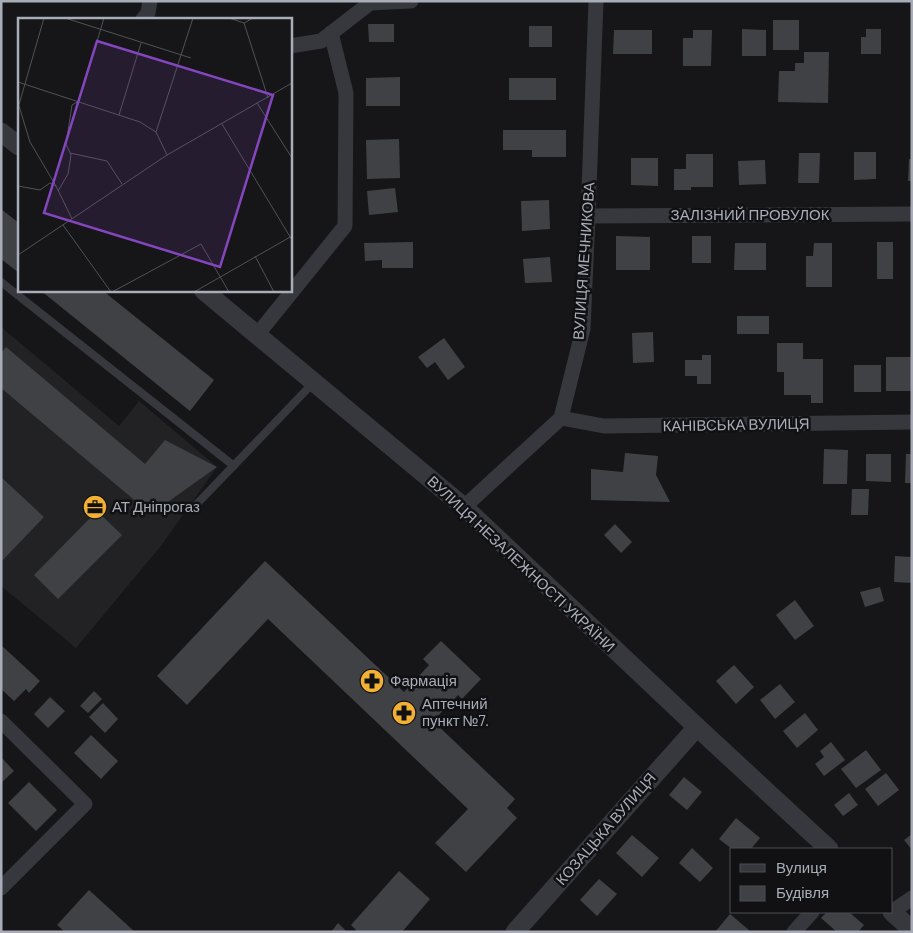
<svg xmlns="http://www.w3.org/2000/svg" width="913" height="933" font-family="Barlow,sans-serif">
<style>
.built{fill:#222225}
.building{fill:#404145}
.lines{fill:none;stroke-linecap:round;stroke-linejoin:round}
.service{stroke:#37383d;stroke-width:8}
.minor{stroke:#37383d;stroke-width:15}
.tertiary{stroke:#37383d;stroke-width:19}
.labels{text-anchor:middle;stroke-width:5;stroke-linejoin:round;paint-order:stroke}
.street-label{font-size:15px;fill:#a8adb8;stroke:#111113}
.poi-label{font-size:15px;fill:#a8adb8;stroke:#111113;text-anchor:start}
.inset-road{fill:none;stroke:#505258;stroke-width:1}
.view{fill:#8446be;fill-opacity:0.15;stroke:#8446be;stroke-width:2.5}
.inset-edge{fill:none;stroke:#a8adb8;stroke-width:2.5}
</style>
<rect width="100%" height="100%" fill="#161618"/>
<polygon class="built" points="1,327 119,426 139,401 217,467 160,547 76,648 1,586"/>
<g class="building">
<rect x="773" y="20" width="26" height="30"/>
<polygon points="368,24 394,24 394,42 369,42"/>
<rect x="529" y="26" width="23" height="21"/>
<polygon points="742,29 766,30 766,56 742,56"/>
<polygon points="866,29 881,29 881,54 861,54 861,37 866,37"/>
<polygon points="614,30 652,30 652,54 613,54"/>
<polygon points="693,30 712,30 711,66 683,66 683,38 693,38"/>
<polygon points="804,52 829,52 828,103 778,102 779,71 795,71 795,63 804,63"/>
<polygon points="400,77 400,106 366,106 366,78"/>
<rect x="509" y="78" width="47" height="22"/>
<polygon points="503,130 566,130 566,157 532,157 532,150 503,150"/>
<polygon points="399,139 400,178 367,179 366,140"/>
<polygon points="854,152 876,152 876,179 854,180"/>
<polygon points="799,153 820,153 819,183 798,183"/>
<polygon points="686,154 713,154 713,187 691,187 691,190 674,190 674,169 686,169"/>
<polygon points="631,158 658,158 658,186 631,185"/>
<polygon points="909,159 912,159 912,181 908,181"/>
<polygon points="765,160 766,184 739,185 738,161"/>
<polygon points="395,188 398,212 369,215 367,191"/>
<polygon points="549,200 550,229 522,231 521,201"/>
<polygon points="1,209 19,223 19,273 1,259"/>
<polygon points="616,236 650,237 650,270 616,270"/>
<rect x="692" y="236" width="19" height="27"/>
<polygon points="413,242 413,268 382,268 382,260 365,261 364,243"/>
<rect x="877" y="242" width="16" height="37"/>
<polygon points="735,243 766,243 766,270 734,270"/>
<polygon points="814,243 832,243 832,287 806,287 806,256 813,256"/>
<polygon points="550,257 552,282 525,283 523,259"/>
<polygon points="40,290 102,290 214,380 190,411"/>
<rect x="737" y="316" width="32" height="18"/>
<polygon points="653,332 654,362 633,363 632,333"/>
<polygon points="444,338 465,367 448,380 435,362 427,368 418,357"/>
<polygon points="777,343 803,343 803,359 823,359 823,403 811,403 811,395 784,395 784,372 777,372"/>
<polygon points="6,347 145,464 165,440 217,467 151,514 1,388 1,353"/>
<polygon points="702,355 711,355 711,384 697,384 697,376 685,376 685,360 702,360"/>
<rect x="886" y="357" width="26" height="34"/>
<rect x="854" y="365" width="27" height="27"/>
<polygon points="824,449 848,450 847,484 823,484"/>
<polygon points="625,453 658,456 656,475 670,502 591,500 591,469 623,472"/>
<polygon points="866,454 891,454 891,482 866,481"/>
<polygon points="906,454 912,454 912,483 905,483"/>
<polygon points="1,477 44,517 1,562"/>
<polygon points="852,489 869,489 868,515 851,515"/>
<polygon points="97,511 122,535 58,599 34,575"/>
<polygon points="615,524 632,542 621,553 604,535"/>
<polygon points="895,556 912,557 912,583 894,582"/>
<polygon points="265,561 404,692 429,665 423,659 441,641 481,679 462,699 458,695 433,721 515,799 507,808 517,818 466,872 435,843 468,809 268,619 187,705 157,676"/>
<polygon points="880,587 884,601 865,607 860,592"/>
<polygon points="795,600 814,626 795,640 776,615"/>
<polygon points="1,645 40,681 29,693 26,689 14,701 1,689"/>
<polygon points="734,665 754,687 736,704 716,681"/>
<polygon points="780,684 795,702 775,719 760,700"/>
<polygon points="94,691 102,699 88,713 80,706"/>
<polygon points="50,697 65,711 48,728 34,714"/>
<polygon points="103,703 118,719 105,733 89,717"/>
<polygon points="805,713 818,730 797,748 783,731"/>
<polygon points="91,735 118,761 101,779 74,753"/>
<polygon points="831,742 845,760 824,776 815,764 824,757 820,751"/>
<polygon points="866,750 881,770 856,788 841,769"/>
<polygon points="1,757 14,771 1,783"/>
<polygon points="886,773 899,790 878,806 865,789"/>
<polygon points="684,777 702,792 687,810 669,795"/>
<polygon points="29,782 57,810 36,831 8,803"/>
<polygon points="849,793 858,805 843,816 834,805"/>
<polygon points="736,818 760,838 751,849 732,849 719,839"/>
<polygon points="912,834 912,850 904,840"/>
<polygon points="632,835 659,858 642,877 616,853"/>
<polygon points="692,848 713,868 700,882 679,863"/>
<polygon points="399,871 430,899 402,932 358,932 351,925"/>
<polygon points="599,879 617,894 597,916 580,900"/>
<polygon points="89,890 135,932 65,932 57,925"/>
<polygon points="827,912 849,912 864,925 858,932 837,932 821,918"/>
<polygon points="730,914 750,931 749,932 715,932"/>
<polygon points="338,923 347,932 331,932"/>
</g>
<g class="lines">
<g class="service">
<polyline points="1,282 234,466"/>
<polyline points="192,509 314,382"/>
</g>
<g class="minor">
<polyline points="143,19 148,13 150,1"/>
<polyline points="290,46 321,41 370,3 411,1"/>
<polyline points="588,216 912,214"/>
<polyline points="257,335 345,226 346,93 331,33"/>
<polyline points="561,418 604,426 912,422"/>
<polyline points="464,507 561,418 583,329 588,216 596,1"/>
<polyline points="1,721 85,804 1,888"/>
<polyline points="892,912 912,898"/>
<polyline points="794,932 812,912"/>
</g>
<g class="tertiary">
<polyline points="1,132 19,146"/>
<polyline points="203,290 464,507 697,727 829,849"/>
<polyline points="892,912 912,930"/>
<polyline points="515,932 697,727"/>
</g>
</g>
<defs>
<g id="office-disc" transform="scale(1.25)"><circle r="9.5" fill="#f2b134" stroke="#111113"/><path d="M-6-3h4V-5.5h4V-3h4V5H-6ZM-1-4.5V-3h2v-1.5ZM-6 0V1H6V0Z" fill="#111"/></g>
<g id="pharmacy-disc" transform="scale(1.25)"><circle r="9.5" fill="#f2b134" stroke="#111113"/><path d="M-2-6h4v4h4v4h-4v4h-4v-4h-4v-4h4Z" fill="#111"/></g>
</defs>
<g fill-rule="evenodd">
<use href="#office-disc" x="95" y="507"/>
<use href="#pharmacy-disc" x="372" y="681"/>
<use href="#pharmacy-disc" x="404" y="713"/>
</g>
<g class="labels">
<g class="street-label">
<text x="750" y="220">ЗАЛІЗНИЙ ПРОВУЛОК</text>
<text transform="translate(584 261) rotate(-86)" y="5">ВУЛИЦЯ МЕЧНИКОВА</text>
<text transform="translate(736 425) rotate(-1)" y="5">КАНІВСЬКА ВУЛИЦЯ</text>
<text transform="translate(521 564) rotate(43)" y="5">ВУЛИЦЯ НЕЗАЛЕЖНОСТІ УКРАЇНИ</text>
<text transform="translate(606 829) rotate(-49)" y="5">КОЗАЦЬКА ВУЛИЦЯ</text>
</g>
<g class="poi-label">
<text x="112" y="512">АТ Дніпрогаз</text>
<text x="390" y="686">Фармація</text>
<text x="422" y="709">Аптечний<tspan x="422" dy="17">пункт №7.</tspan></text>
</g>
</g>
<g transform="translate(18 18)">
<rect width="274" height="274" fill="#161618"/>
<path class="inset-road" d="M47,0L173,40M211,0L226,5L235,0M226,5L250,80M0,64L122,104L138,114L149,137M239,85L274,140M1,88L12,124L38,168M0,90L26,0M101,97L123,25M204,106L274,222M138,114L175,0M52,135L89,143L104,166M0,168L22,172L32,165L38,168L54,201M40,173L50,156L53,137L48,126L54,87L61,83L86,0M45,207L93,274M0,237L149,137L274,65M237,238L256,274M94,274L183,226L211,274M176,274L274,218"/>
<path class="view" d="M79,23L255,77L202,249L26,195Z"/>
<rect width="274" height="274" class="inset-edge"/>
</g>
<rect width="913" height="933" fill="none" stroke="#a8adb8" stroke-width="5"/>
<rect x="730" y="848" width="162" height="65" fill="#111113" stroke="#4d4f55"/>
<rect x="740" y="864" width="25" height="8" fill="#37383d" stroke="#4d4f55"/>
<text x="776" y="873" font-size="15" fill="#a8adb8">Вулиця</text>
<rect x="740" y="886" width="25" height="15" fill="#404145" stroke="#4d4f55"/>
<text x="776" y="898" font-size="15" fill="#a8adb8">Будівля</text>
</svg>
